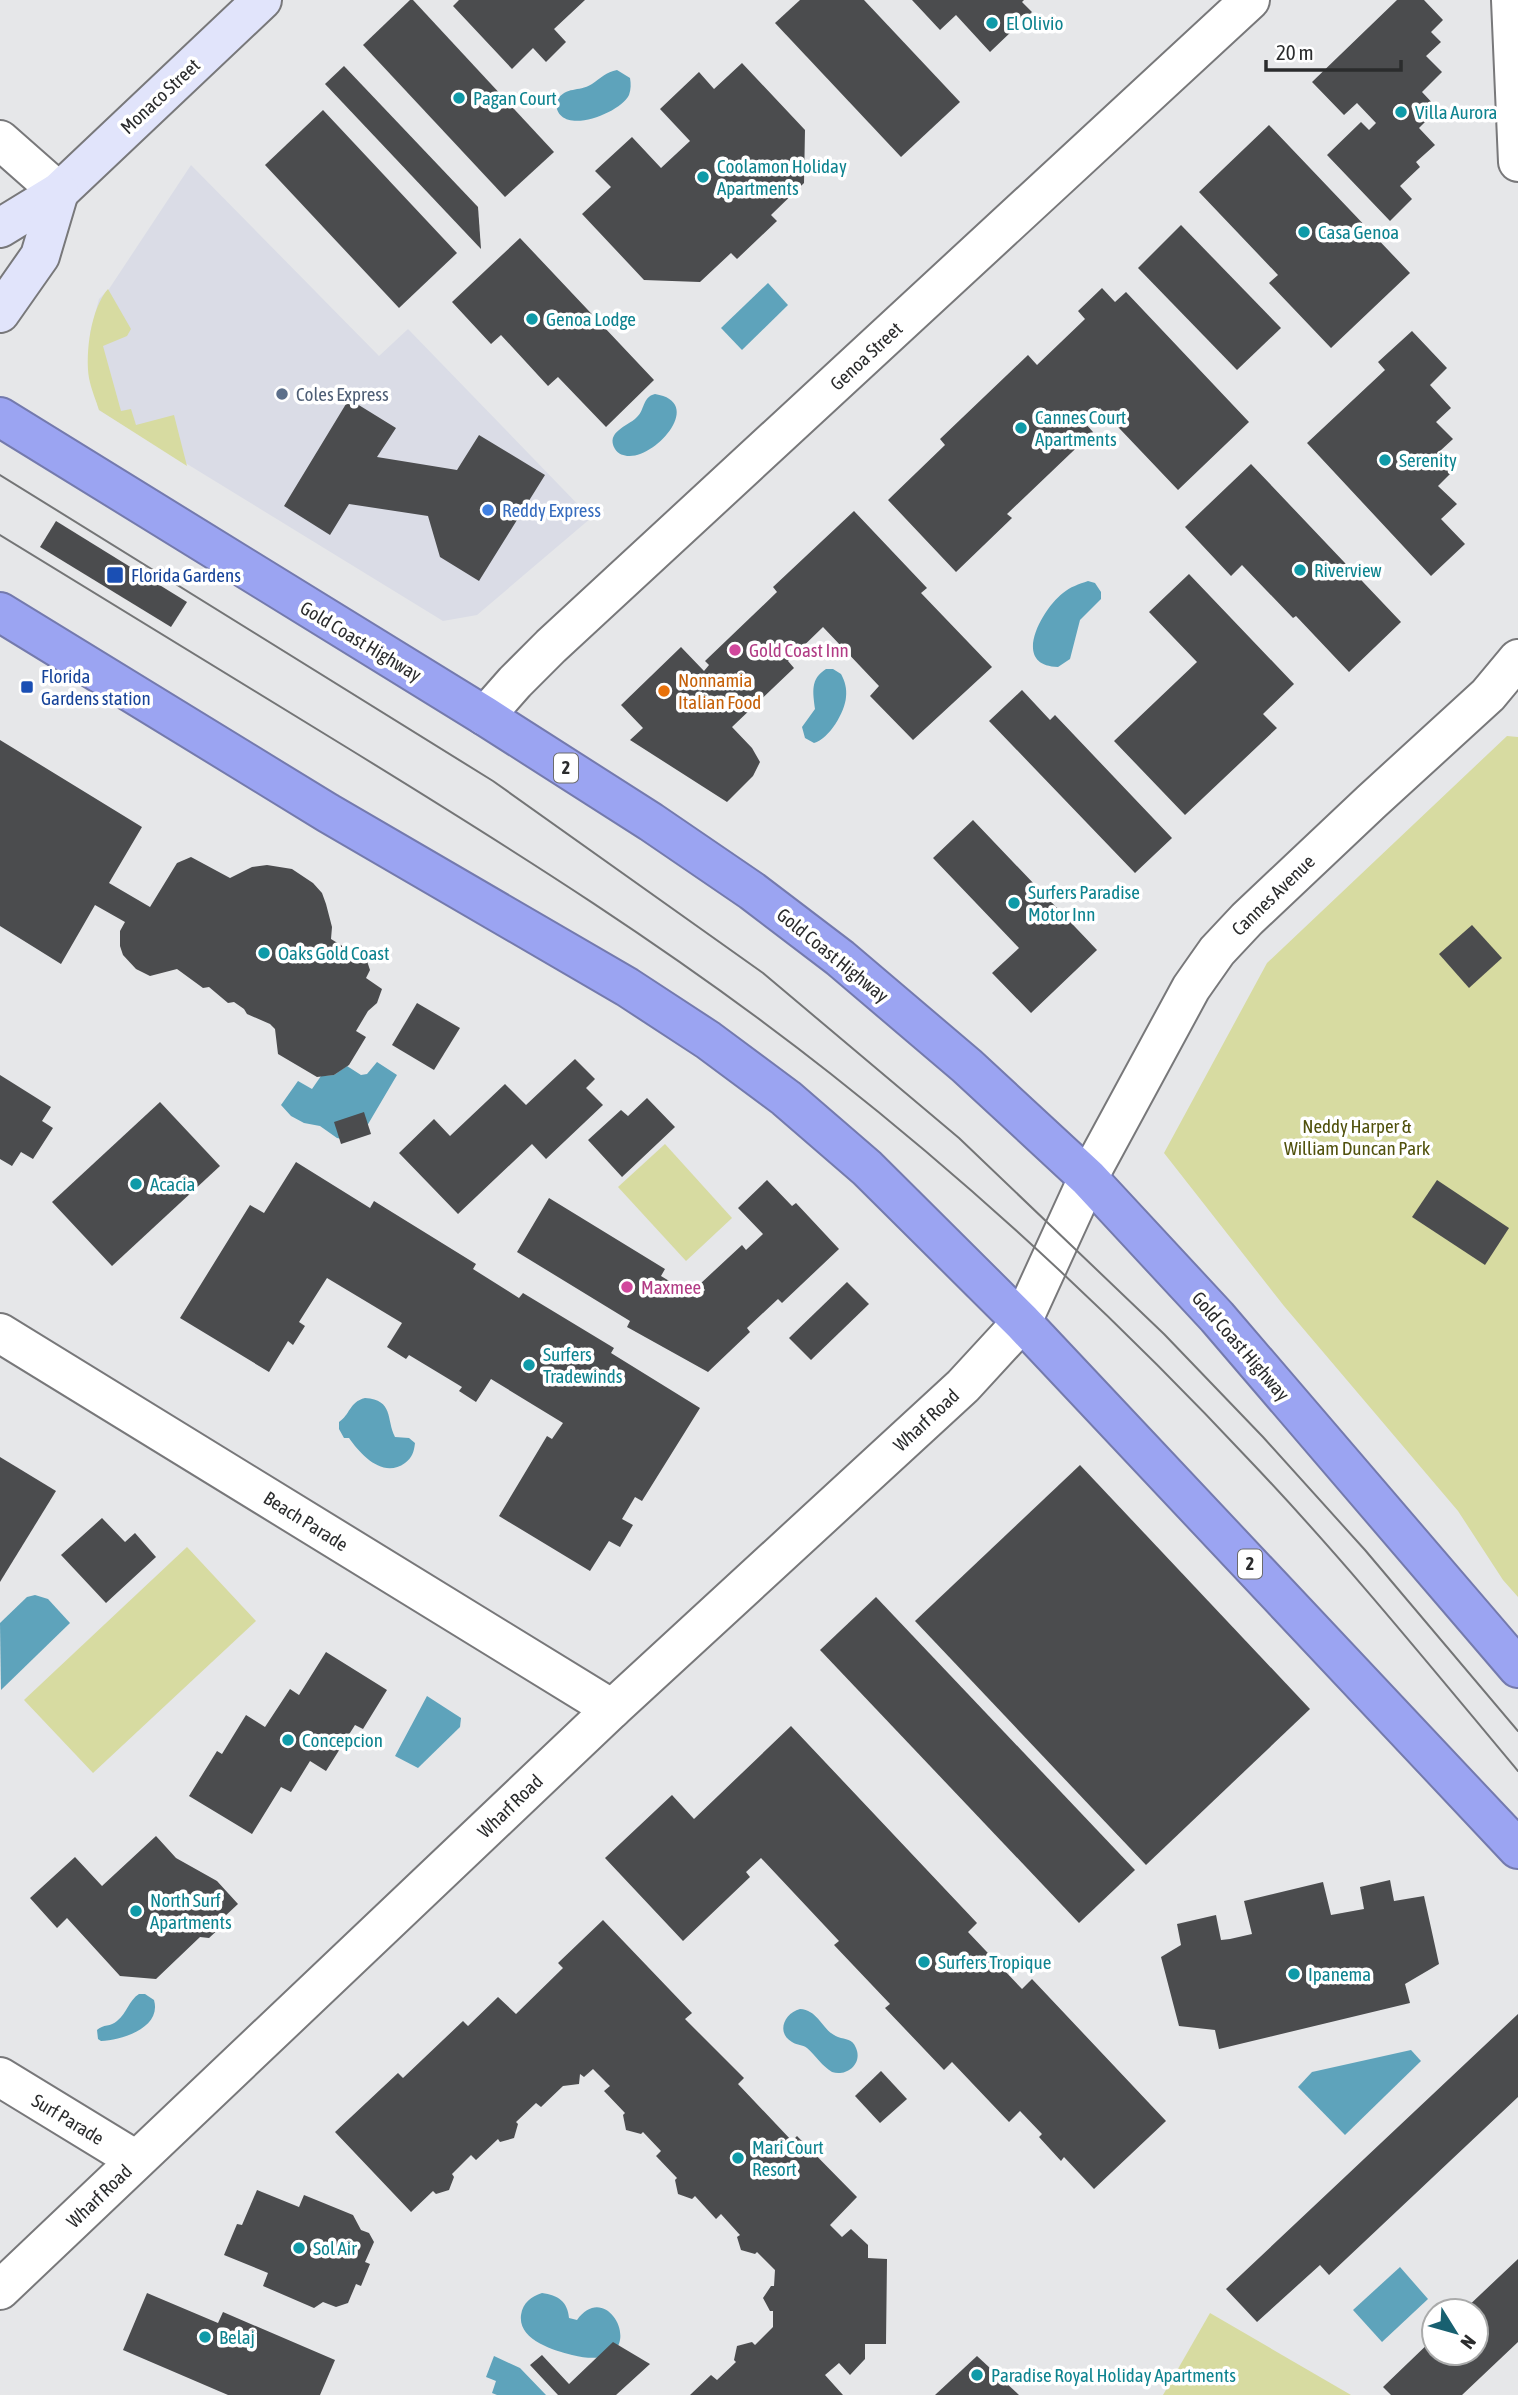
<svg xmlns="http://www.w3.org/2000/svg" width="1518" height="2395" font-family="'Asap Condensed',sans-serif">
<style>
.built{fill:#dadce6}
.green{fill:#d7dba1}
.water{fill:#5ea3bb}
.building{fill:#4b4c4e}
.lines{fill:none;stroke-linecap:round;stroke-linejoin:round}
.street-casing{stroke:#78787a;stroke-width:42}
.secondary-casing{stroke:#78787a;stroke-width:42}
.highway-casing{stroke:#747aad;stroke-width:42}
.street{stroke:#fff;stroke-width:38}
.secondary{stroke:#e1e4fb;stroke-width:38}
.highway{stroke:#9ba4f2;stroke-width:38}
.tram{stroke:#747576;stroke-width:2}
.culture-dot{fill:#0f9aa8;stroke:#fff;stroke-width:2.5}
.service-dot{fill:#5c6f8a;stroke:#fff;stroke-width:2.5}
.shop-dot{fill:#3f7fe0;stroke:#fff;stroke-width:2.5}
.transit-dot{fill:#1a4fb4;stroke:#fff;stroke-width:2.5}
.hotel-dot{fill:#d1479c;stroke:#fff;stroke-width:2.5}
.food-dot{fill:#e8710a;stroke:#fff;stroke-width:2.5}
.labels{text-anchor:middle;stroke-width:7;stroke-linejoin:round;paint-order:stroke}
.shield{fill:#fff;stroke:#6b6b6c;stroke-width:2}
.shield-label{font-size:18px;font-weight:bold;fill:#2b2c2d}
.culture-label{font-size:19px;fill:#0d838f;stroke:#fff;text-anchor:start}
.street-label{font-size:19px;fill:#2b2c2d;stroke:#fff}
.service-label{font-size:19px;fill:#4e5e75;stroke:#fff;text-anchor:start}
.shop-label{font-size:19px;fill:#366cbe;stroke:#fff;text-anchor:start}
.transit-label{font-size:19px;fill:#164399;stroke:#fff;text-anchor:start}
.hotel-label{font-size:19px;fill:#b23c85;stroke:#fff;text-anchor:start}
.food-label{font-size:19px;fill:#c56008;stroke:#fff;text-anchor:start}
.park-label{font-size:19px;fill:#50510c;stroke:#fff}
</style>
<rect width="100%" height="100%" fill="#e6e7e9"/>
<polygon class="built" points="191,165 379,356 408,329 591,518 477,615 443,621 99,410 89,377 90,333 99,299 109,289"/>
<g class="green">
<path d="M108,289L131,329L127,336L103,346L121,411L131,409L136,425L174,415L187,466L99,410C96,400 91,389 89,378C85,353 91,308 108,289Z"/>
<polygon points="1507,736 1518,737 1518,1597 1503,1580 1458,1511 1284,1306 1164,1153 1267,963"/>
<polygon points="665,1144 732,1218 686,1261 618,1187"/>
<polygon points="187,1547 256,1621 93,1773 24,1700"/>
<polygon points="1210,2313 1351,2395 1163,2395"/>
</g>
<g class="water">
<path d="M617,70L630,78C631,84 631,89 629,95C620,114 555,139 556,101C568,85 577,93 592,84C601,78 606,72 617,70Z"/>
<polygon points="768,283 788,305 742,350 721,328"/>
<path d="M655,394C705,402 657,457 629,456C624,456 618,454 615,449C605,432 628,426 636,418C645,411 642,397 655,394Z"/>
<path d="M1088,581L1095,583L1101,592V599L1080,620L1070,659L1058,667C1010,666 1042,609 1063,593C1070,587 1079,584 1088,581Z"/>
<path d="M826,669H833L841,674C845,681 847,689 846,697C845,712 829,739 814,743L805,738L802,727L815,709C813,692 810,679 826,669Z"/>
<polygon points="377,1062 397,1075 364,1131 347,1140 337,1138 320,1126 304,1123 291,1116 281,1105 298,1081 312,1089 321,1076 334,1075 347,1066 361,1075 367,1074"/>
<path d="M365,1398C394,1400 386,1419 395,1437L409,1438L415,1443C414,1452 412,1458 405,1463C383,1479 361,1455 349,1438H344L339,1429V1422C350,1415 349,1402 365,1398Z"/>
<polygon points="35,1595 48,1599 70,1623 1,1690 0,1623 27,1597"/>
<polygon points="427,1696 461,1718 460,1727 418,1768 395,1756"/>
<path d="M139,1994H145L154,2000C162,2028 122,2040 101,2041L98,2039L97,2030C103,2024 111,2027 117,2021C127,2013 129,2000 139,1994Z"/>
<path d="M800,2009C819,2010 822,2031 838,2037C846,2040 852,2038 856,2048C863,2064 846,2077 832,2072C822,2066 816,2056 807,2048C802,2044 798,2046 792,2042C776,2033 784,2013 800,2009Z"/>
<polygon points="1411,2050 1421,2061 1345,2135 1298,2087 1312,2072"/>
<polygon points="1400,2267 1428,2299 1382,2342 1353,2310"/>
<path d="M542,2293C558,2295 568,2302 569,2318L577,2320C611,2272 657,2376 572,2355C553,2350 518,2340 521,2315C523,2302 531,2297 542,2293Z"/>
<polygon points="494,2356 520,2368 546,2395 497,2395 492,2393 496,2381 486,2377"/>
</g>
<g class="building">
<polygon points="410,0 413,0 554,152 505,197 363,45"/>
<polygon points="459,0 585,0 554,29 566,42 546,62 533,48 512,69 453,6"/>
<polygon points="800,0 864,0 960,102 901,157 775,23"/>
<polygon points="912,0 1024,0 1022,2 1032,12 990,52 956,15 940,30"/>
<polygon points="1397,0 1424,0 1443,20 1431,32 1441,42 1426,56 1442,72 1422,92 1438,109 1419,128 1435,145 1416,162 1420,167 1400,186 1412,199 1390,221 1327,155 1361,122 1369,130 1376,123 1357,103 1344,115 1312,82"/>
<polygon points="742,63 805,130 804,183 771,215 777,221 737,259 731,253 700,282 644,280 582,214 611,187 595,171 632,137 661,168 690,141 660,109 699,72 714,89"/>
<polygon points="344,66 478,207 481,249 325,84"/>
<polygon points="323,110 457,253 399,308 265,165"/>
<polygon points="1269,125 1410,273 1331,348 1269,283 1278,275 1199,192"/>
<polygon points="1181,225 1281,328 1237,370 1138,268"/>
<polygon points="520,238 654,380 606,427 558,377 548,386 501,335 491,344 452,302"/>
<polygon points="1102,288 1115,302 1126,292 1249,422 1178,490 1100,408 1085,423 1093,432 1007,514 1012,518 956,572 888,500 945,445 940,439 1028,355 1037,365 1085,319 1078,311"/>
<polygon points="1412,331 1447,368 1430,385 1451,408 1436,422 1453,439 1440,451 1456,468 1438,486 1457,504 1441,519 1465,544 1431,576 1307,443 1385,370 1378,362"/>
<polygon points="349,399 396,428 377,457 457,470 479,435 545,475 479,581 440,557 428,516 349,504 330,535 284,506"/>
<polygon points="1251,464 1401,622 1349,672 1296,616 1293,618 1242,565 1231,576 1185,527"/>
<polygon points="854,511 927,588 921,593 992,667 913,740 870,696 879,686 823,627 788,661 794,668 732,727 752,748 760,762 753,776 727,802 630,740 643,728 621,705 681,647 704,671 709,665 705,661 777,592 773,587"/>
<polygon points="56,521 187,602 171,627 40,547"/>
<polygon points="1189,574 1294,684 1263,714 1277,728 1185,815 1114,741 1197,662 1149,612"/>
<polygon points="1022,690 1050,720 1055,715 1172,838 1135,873 989,721"/>
<polygon points="0,740 142,827 109,883 150,907 177,863 191,857 230,878 252,867 267,865 292,869 313,883 322,893 326,904 332,927 331,939 367,961 370,970 366,978 382,989 377,1003 368,1011 356,1031 366,1037 349,1065 334,1075 317,1077 278,1054 275,1029 270,1024 247,1014 244,1009 234,1002 228,1003 209,987 203,988 177,969 150,976 136,969 123,955 120,946 120,931 125,922 95,905 61,964 0,926"/>
<polygon points="973,820 1097,950 1031,1013 992,973 1019,948 933,858"/>
<polygon points="1472,925 1502,958 1469,988 1439,954"/>
<polygon points="417,1003 460,1028 434,1070 392,1045"/>
<polygon points="575,1059 595,1079 586,1088 603,1105 546,1159 532,1144 458,1214 399,1153 434,1119 450,1136 505,1084 526,1105"/>
<polygon points="0,1075 51,1107 42,1121 53,1128 33,1159 21,1152 12,1166 0,1159"/>
<polygon points="647,1098 675,1127 622,1177 588,1140 621,1110 628,1116"/>
<polygon points="160,1102 220,1166 112,1266 52,1202"/>
<polygon points="364,1112 371,1134 341,1144 334,1122"/>
<polygon points="296,1162 370,1208 374,1201 476,1264 473,1269 519,1298 523,1293 614,1348 611,1353 700,1408 642,1501 635,1497 622,1519 633,1525 620,1547 609,1541 590,1571 499,1516 547,1436 552,1439 563,1423 491,1379 476,1402 459,1391 462,1387 409,1355 406,1359 387,1347 402,1323 327,1278 299,1322 305,1326 293,1345 288,1341 269,1372 180,1318 250,1205 264,1213"/>
<polygon points="767,1180 792,1206 796,1203 839,1249 782,1303 778,1299 747,1328 750,1332 708,1372 627,1327 630,1321 517,1252 549,1198 665,1269 661,1276 697,1298 705,1290 700,1284 742,1245 746,1250 763,1234 738,1208"/>
<polygon points="1437,1180 1509,1228 1485,1265 1412,1217"/>
<polygon points="847,1282 869,1304 811,1360 789,1338"/>
<polygon points="0,1457 56,1491 0,1582"/>
<polygon points="1080,1465 1310,1709 1146,1865 915,1621"/>
<polygon points="102,1518 125,1542 135,1533 156,1557 106,1603 61,1555"/>
<polygon points="876,1597 1135,1870 1079,1923 820,1650"/>
<polygon points="326,1652 387,1690 363,1729 355,1725 326,1771 310,1761 291,1792 281,1787 252,1834 189,1796 217,1751 222,1754 246,1715 265,1727 290,1689 299,1695"/>
<polygon points="791,1726 977,1923 968,1932 1022,1989 1032,1979 1166,2121 1094,2189 1064,2157 1061,2161 1039,2137 1042,2134 1020,2111 1009,2122 952,2062 944,2070 885,2008 890,2004 834,1945 839,1941 761,1858 746,1872 750,1877 683,1941 605,1858 672,1795 694,1819"/>
<polygon points="156,1836 176,1858 217,1881 238,1904 223,1918 223,1925 209,1938 200,1937 156,1979 120,1976 67,1918 57,1928 30,1898 75,1857 102,1886"/>
<polygon points="1390,1880 1394,1901 1424,1896 1439,1964 1405,1984 1410,2003 1219,2049 1215,2030 1179,2026 1161,1957 1181,1945 1177,1924 1216,1915 1221,1940 1230,1939 1252,1934 1244,1901 1323,1882 1331,1915 1364,1909 1360,1887"/>
<polygon points="603,1920 692,2013 685,2019 744,2078 738,2084 792,2141 797,2136 857,2197 830,2225 842,2237 851,2229 868,2245 868,2258 887,2259 886,2344 865,2344 865,2359 850,2375 839,2363 825,2375 843,2395 690,2395 711,2375 717,2380 736,2362 734,2360 737,2346 752,2342 755,2345 773,2327 773,2311 770,2311 763,2298 771,2286 774,2286 775,2270 757,2252 755,2254 741,2250 737,2237 740,2235 721,2214 716,2219 695,2196 692,2199 678,2194 675,2180 677,2178 656,2156 661,2151 643,2132 641,2134 626,2130 623,2115 625,2113 604,2091 610,2086 593,2069 584,2077 580,2074 579,2084 563,2086 541,2107 536,2103 516,2122 518,2124 514,2138 500,2142 498,2139 476,2160 471,2155 452,2174 454,2177 449,2190 436,2194 433,2191 411,2212 335,2132 398,2073 403,2078 463,2021 468,2026 498,1997 516,2014 563,1968 558,1963"/>
<polygon points="1518,2014 1518,2097 1329,2275 1320,2265 1257,2322 1226,2289"/>
<polygon points="881,2071 907,2099 880,2123 855,2096"/>
<polygon points="257,2190 299,2207 304,2195 353,2215 361,2230 369,2233 374,2242 365,2262 370,2264 361,2286 356,2284 348,2303 336,2307 323,2302 314,2308 263,2286 268,2273 224,2255 237,2224 242,2225"/>
<polygon points="1518,2259 1518,2342 1462,2395 1391,2395 1383,2387 1434,2338 1434,2353 1476,2353 1476,2311 1463,2311"/>
<polygon points="147,2293 218,2323 223,2312 335,2360 320,2395 228,2395 123,2350"/>
<polygon points="613,2342 650,2364 616,2395 558,2395 530,2365 542,2355 569,2384"/>
<polygon points="977,2356 1019,2395 935,2395"/>
</g>
<g class="lines">
<g class="street-casing">
<g id="street">
<polyline points="1511,0 1518,162"/>
<polyline points="0,140 59,192"/>
<polyline points="485,716 515,682 551,646 1250,0"/>
<polyline points="0,1333 612,1709"/>
<polyline points="0,2077 136,2160"/>
<polyline points="0,2290 612,1709 963,1386 1022,1322 1088,1178 1191,988 1217,951 1247,919 1371,802 1488,695 1518,659"/>
</g>
</g>
<g class="secondary-casing">
<g id="secondary">
<polyline points="0,228 59,192 262,0"/>
<polyline points="0,313 40,256 59,192"/>
</g>
</g>
<g class="highway-casing">
<g id="highway">
<polyline points="0,417 485,716 651,822 752,891 840,958 967,1066 1088,1178 1217,1317 1518,1668"/>
<polyline points="0,612 328,813 627,987 708,1040 786,1098 867,1168 1022,1322 1518,1849"/>
</g>
</g>
<use href="#street" class="street"/>
<use href="#secondary" class="secondary"/>
<use href="#highway" class="highway"/>
<g class="tram">
<polyline points="0,475 493,781 763,973 959,1138 1164,1334 1263,1437 1365,1550 1518,1731"/>
<path d="M0,535C115,606 230,677 346,747C512,849 678,953 831,1074C981,1192 1122,1324 1253,1464C1346,1562 1431,1667 1518,1771"/>
</g>
</g>
<g class="culture-dot">
<circle cx="992" cy="23" r="7"/>
<circle cx="459" cy="98" r="7"/>
<circle cx="1401" cy="112" r="7"/>
<circle cx="703" cy="177" r="7"/>
<circle cx="1304" cy="232" r="7"/>
<circle cx="532" cy="319" r="7"/>
<circle cx="1021" cy="428" r="7"/>
<circle cx="1385" cy="460" r="7"/>
<circle cx="1300" cy="570" r="7"/>
<circle cx="1014" cy="903" r="7"/>
<circle cx="264" cy="953" r="7"/>
<circle cx="136" cy="1184" r="7"/>
<circle cx="529" cy="1365" r="7"/>
<circle cx="288" cy="1740" r="7"/>
<circle cx="136" cy="1911" r="7"/>
<circle cx="924" cy="1962" r="7"/>
<circle cx="1294" cy="1974" r="7"/>
<circle cx="738" cy="2158" r="7"/>
<circle cx="299" cy="2248" r="7"/>
<circle cx="205" cy="2337" r="7"/>
<circle cx="977" cy="2375" r="7"/>
</g>
<circle class="service-dot" cx="282" cy="394" r="7"/>
<circle class="shop-dot" cx="488" cy="510" r="7"/>
<g class="transit-dot">
<rect x="106" y="566" width="18" height="18" rx="3.5"/>
<rect x="20" y="680" width="14" height="14" rx="3.5"/>
</g>
<g class="hotel-dot">
<circle cx="735" cy="650" r="7"/>
<circle cx="627" cy="1287" r="7"/>
</g>
<circle class="food-dot" cx="664" cy="691" r="7"/>
<g class="labels">
<g class="shield">
<rect x="554" y="753.5" width="24" height="29" rx="5"/>
<rect x="1238" y="1549.5" width="24" height="29" rx="5"/>
</g>
<g class="shield-label">
<text x="566" y="774">2</text>
<text x="1250" y="1570">2</text>
</g>
<g class="culture-label">
<text x="1006" y="30">El Olivio</text>
<text x="473" y="105">Pagan Court</text>
<text x="1415" y="119">Villa Aurora</text>
<text x="717" y="173">Coolamon Holiday<tspan x="717" dy="22">Apartments</tspan></text>
<text x="1318" y="239">Casa Genoa</text>
<text x="546" y="326">Genoa Lodge</text>
<text x="1035" y="424">Cannes Court<tspan x="1035" dy="22">Apartments</tspan></text>
<text x="1399" y="467">Serenity</text>
<text x="1314" y="577">Riverview</text>
<text x="1028" y="899">Surfers Paradise<tspan x="1028" dy="22">Motor Inn</tspan></text>
<text x="278" y="960">Oaks Gold Coast</text>
<text x="150" y="1191">Acacia</text>
<text x="543" y="1361">Surfers<tspan x="543" dy="22">Tradewinds</tspan></text>
<text x="302" y="1747">Concepcion</text>
<text x="150" y="1907">North Surf<tspan x="150" dy="22">Apartments</tspan></text>
<text x="938" y="1969">Surfers Tropique</text>
<text x="1308" y="1981">Ipanema</text>
<text x="752" y="2154">Mari Court<tspan x="752" dy="22">Resort</tspan></text>
<text x="313" y="2255">Sol Air</text>
<text x="219" y="2344">Belaj</text>
<text x="991" y="2382">Paradise Royal Holiday Apartments</text>
</g>
<g class="street-label">
<text transform="translate(160 96) rotate(-43)" y="7">Monaco Street</text>
<text transform="translate(866 356) rotate(-43)" y="7">Genoa Street</text>
<text transform="translate(361 641) rotate(31)" y="7">Gold Coast Highway</text>
<text transform="translate(1273 895) rotate(-44)" y="7">Cannes Avenue</text>
<text transform="translate(833 955) rotate(39)" y="7">Gold Coast Highway</text>
<text transform="translate(1241 1346) rotate(49)" y="7">Gold Coast Highway</text>
<text transform="translate(926 1420) rotate(-43)" y="7">Wharf Road</text>
<text transform="translate(306 1521) rotate(32)" y="7">Beach Parade</text>
<text transform="translate(510 1806) rotate(-44)" y="7">Wharf Road</text>
<text transform="translate(68 2119) rotate(31)" y="7">Surf Parade</text>
<text transform="translate(99 2196) rotate(-44)" y="7">Wharf Road</text>
</g>
<g class="service-label">
<text x="296" y="401">Coles Express</text>
</g>
<g class="shop-label">
<text x="502" y="517">Reddy Express</text>
</g>
<g class="transit-label">
<text x="131" y="582">Florida Gardens</text>
<text x="41" y="683">Florida<tspan x="41" dy="22">Gardens station</tspan></text>
</g>
<g class="hotel-label">
<text x="749" y="657">Gold Coast Inn</text>
<text x="641" y="1294">Maxmee</text>
</g>
<g class="food-label">
<text x="678" y="687">Nonnamia<tspan x="678" dy="22">Italian Food</tspan></text>
</g>
<g class="park-label">
<text x="1357" y="1133">Neddy Harper &amp;<tspan x="1357" dy="22">William Duncan Park</tspan></text>
</g>
</g>
<g transform="translate(1455 2332) rotate(127)"><circle r="33" fill="#ffffff" stroke="#aaabab" stroke-width="2"/>
<path d="M0-5L12 26L0 18L-12 26Z" fill="#186070"/>
<text y="-10" font-size="19" font-weight="bold" text-anchor="middle" fill="#2b2c2d">N</text>
</g>
<path d="M1266 60v10h135v-10" fill="none" stroke="#2b2c2d" stroke-width="3.5"/>
<text x="1276" y="60" font-size="21" fill="#2b2c2d" stroke="#ffffff" stroke-width="5" paint-order="stroke">20 m</text>
</svg>
